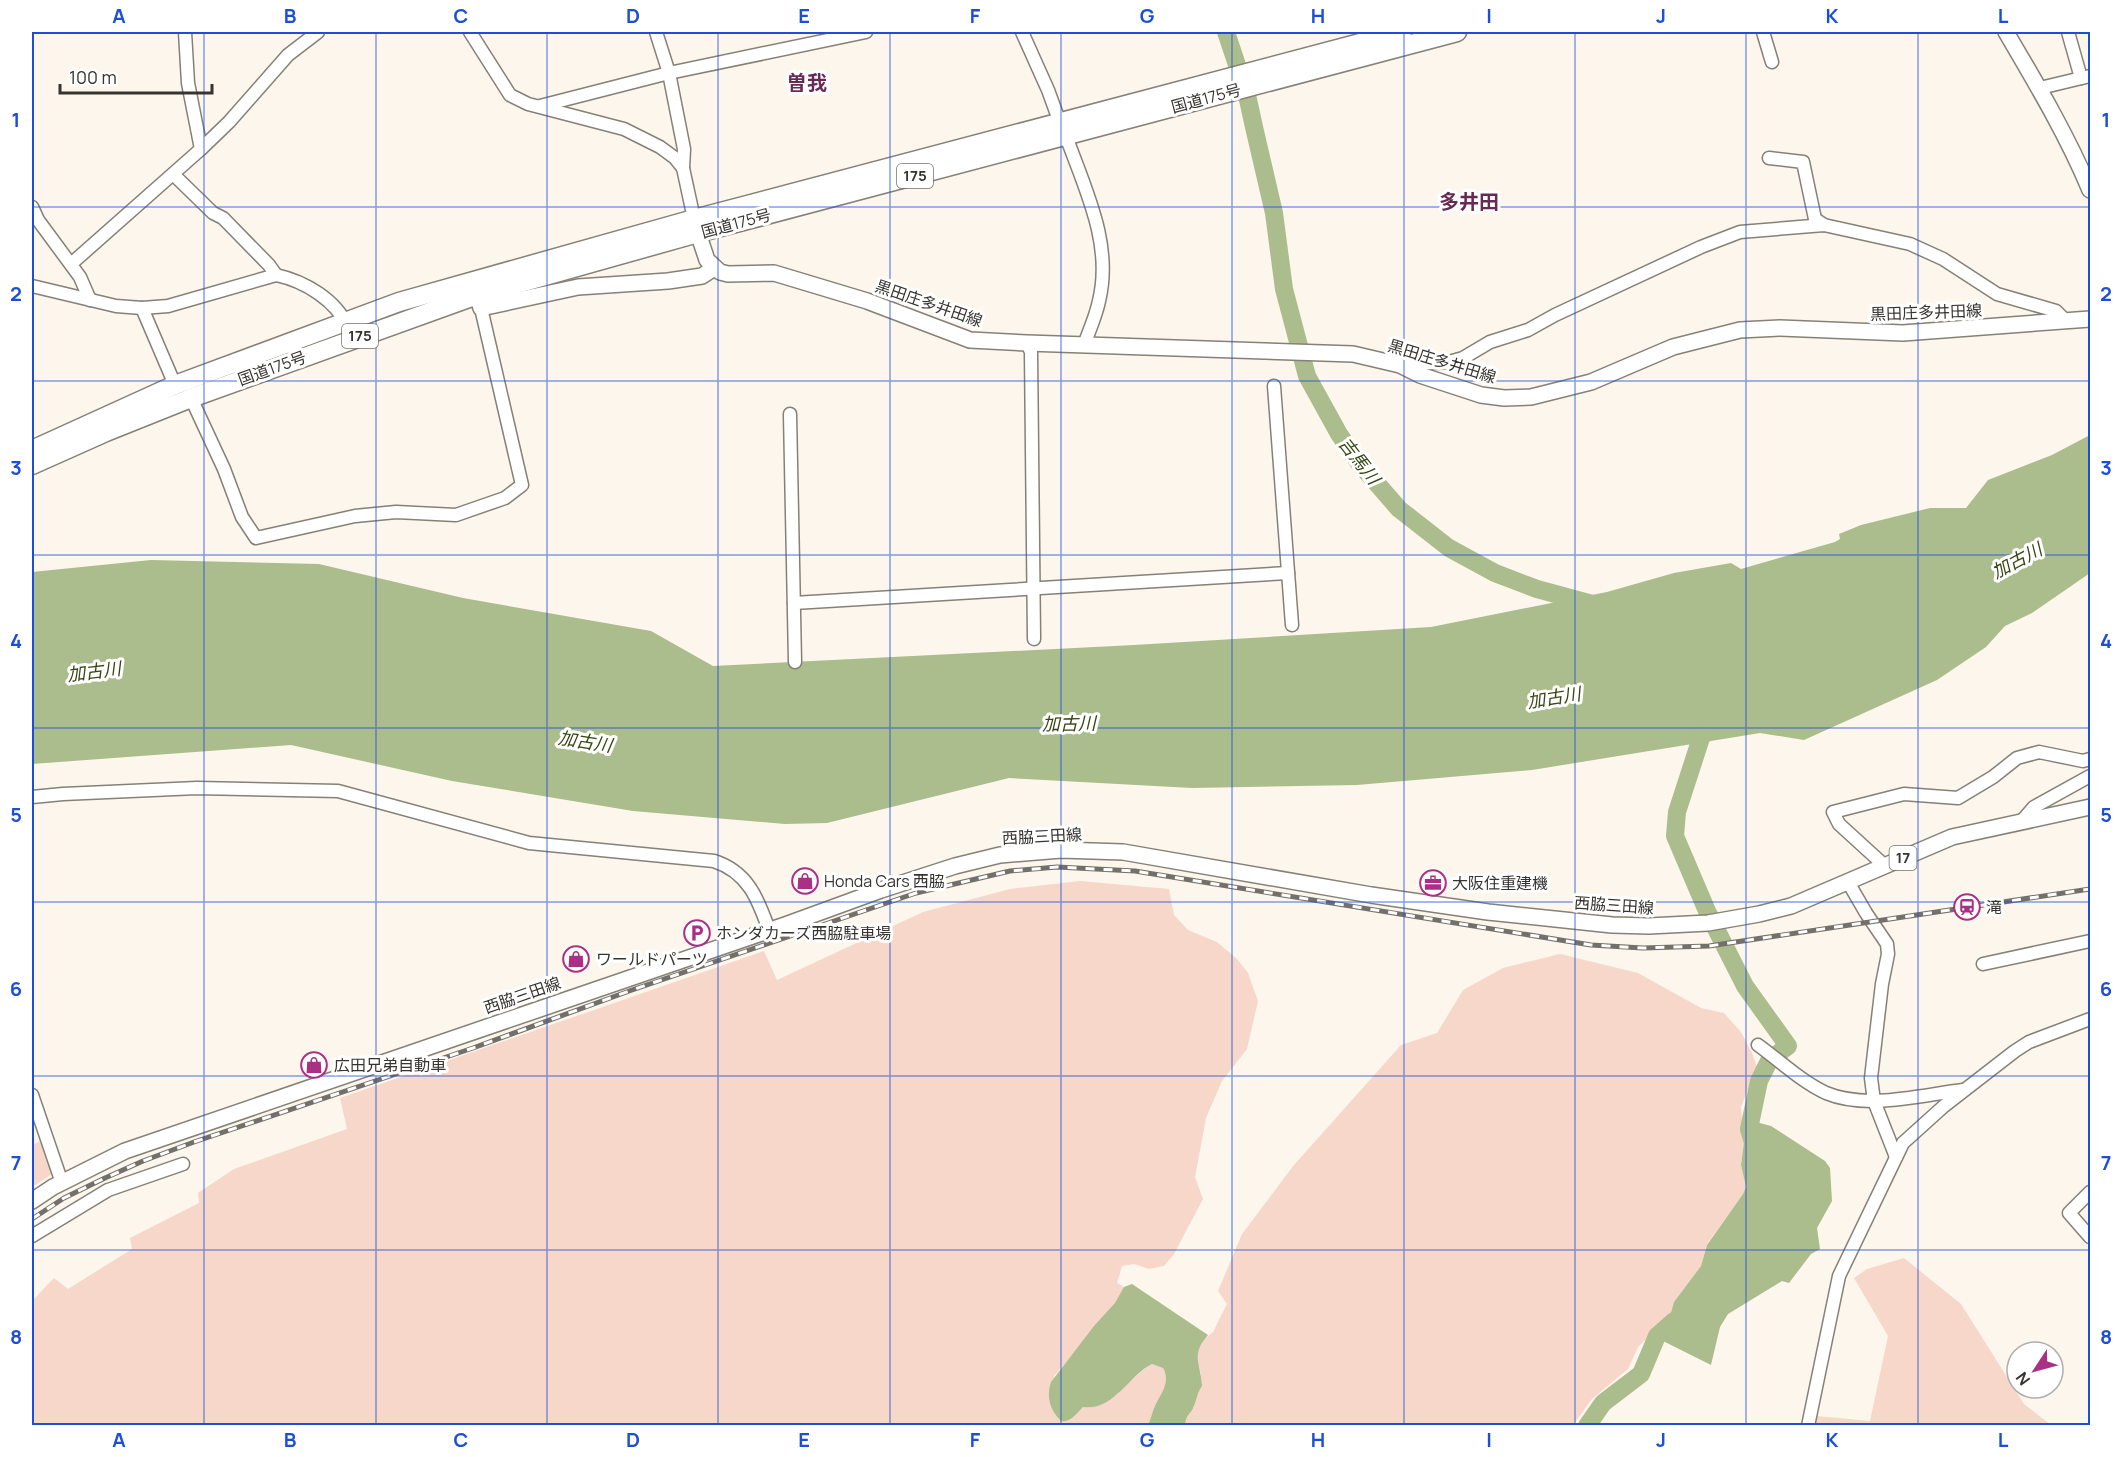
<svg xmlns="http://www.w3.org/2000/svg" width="2122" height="1457" font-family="Manrope,'Noto Sans JP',sans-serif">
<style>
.green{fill:#f7d7ca}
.water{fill:#abbc8d}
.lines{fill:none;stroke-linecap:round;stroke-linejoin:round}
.river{stroke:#abbc8d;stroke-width:18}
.minor-casing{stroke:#868177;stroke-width:15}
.major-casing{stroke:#868177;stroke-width:18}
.highway-casing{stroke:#868177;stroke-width:21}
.minor{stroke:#fff;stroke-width:12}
.major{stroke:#fff;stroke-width:15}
.highway{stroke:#fff;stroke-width:18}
.rail-casing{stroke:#736f6a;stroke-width:5}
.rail{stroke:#fff;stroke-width:3;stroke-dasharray:9;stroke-linecap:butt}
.grid{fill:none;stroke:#1d4ed8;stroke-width:1.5;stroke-opacity:0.55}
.labels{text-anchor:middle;stroke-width:6;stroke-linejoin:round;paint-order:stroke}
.shield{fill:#fff;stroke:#72716e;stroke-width:1.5}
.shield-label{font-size:15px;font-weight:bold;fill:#363430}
.street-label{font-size:16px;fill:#363430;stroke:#fff}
.poi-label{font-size:16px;fill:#363430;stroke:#fff;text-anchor:start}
.water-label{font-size:18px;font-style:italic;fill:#374713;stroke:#fff}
.quarter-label{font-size:20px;font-weight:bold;fill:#672b53;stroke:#fff}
.neatline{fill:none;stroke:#1d4ed8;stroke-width:2}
.grid-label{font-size:20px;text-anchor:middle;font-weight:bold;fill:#1d4ed8}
</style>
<rect width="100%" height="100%" fill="#fcf6ec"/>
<g class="green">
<path d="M1080,881L1169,889L1174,915L1188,930L1217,942L1237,959L1248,973L1258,1001L1247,1049L1222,1081L1206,1118L1195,1177L1203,1199L1174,1254L1164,1266L1149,1269L1134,1264L1122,1266L1117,1283L1124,1287C1120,1303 1103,1315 1093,1328C1080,1344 1068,1361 1054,1376L1071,1418L1083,1407L1117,1395L1121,1389L1148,1366L1152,1364L1163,1368C1171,1382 1161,1393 1155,1406C1152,1412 1151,1419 1148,1425L32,1426V1301L54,1278L68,1289L132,1249L130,1238L199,1203L198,1193L234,1169L347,1129L340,1098L764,951L777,980L923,912L1010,889Z"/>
<polygon points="1560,954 1638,973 1701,1008 1724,1013 1741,1032 1752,1053 1757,1067 1741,1107 1744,1142 1741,1165 1746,1187 1743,1194 1707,1244 1701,1266 1674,1302 1670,1316 1638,1347 1628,1369 1592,1399 1573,1425 1185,1426 1186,1415 1194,1407 1201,1374 1196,1359 1200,1343 1213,1332 1227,1304 1218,1291 1242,1234 1294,1165 1401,1045 1437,1033 1463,990 1503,968"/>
<polygon points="43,1140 53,1166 52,1174 32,1187 32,1145"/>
<polygon points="1904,1258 1961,1304 2024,1404 2051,1425 1814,1426 1816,1416 1870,1421 1888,1336 1854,1278 1867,1269"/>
</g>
<g class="water">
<polygon points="2090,435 2090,573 2032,613 2005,626 1986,647 1937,680 1804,740 1760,733 1532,770 1357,785 1192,788 1009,778 827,823 785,824 633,811 452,781 291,745 32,764 32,572 151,560 319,564 463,598 651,631 713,666 1134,645 1431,627 1607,592 1674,573 1731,563 1741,569 1835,542 1840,539 1839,534 1861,525 1930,508 1966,508 1988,480 2052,455"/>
<polygon points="1743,1121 1755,1125 1756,1122 1771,1126 1825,1161 1830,1168 1832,1201 1817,1228 1820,1249 1811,1254 1789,1283 1782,1281 1728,1314 1720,1327 1711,1365 1651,1335 1670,1316 1674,1302 1701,1266 1707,1245 1743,1194 1746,1187 1741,1165 1744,1142"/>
<path d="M1132,1284L1208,1335C1190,1355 1201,1364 1202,1386C1197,1393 1197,1398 1194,1406C1190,1416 1187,1412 1185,1425H1148C1151,1419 1152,1412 1155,1406C1161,1393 1171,1382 1163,1368L1152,1364C1128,1376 1114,1411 1083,1407C1077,1413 1070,1423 1061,1421C1050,1410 1046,1397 1051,1382L1094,1326L1115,1303L1124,1287Z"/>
</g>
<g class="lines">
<g class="river">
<polyline points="1226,32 1247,95 1254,127 1274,213 1284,289 1307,376 1339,434 1359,463 1399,509 1449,548 1495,573 1537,589 1596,605"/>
<polyline points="1712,722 1701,738 1677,812 1675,836 1707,911 1745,986 1788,1046 1776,1055"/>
<polyline points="1754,1146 1749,1129 1759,1081 1770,1059"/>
<polyline points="1587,1426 1603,1403 1641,1374 1657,1336 1674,1321"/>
</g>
<g class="minor-casing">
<g id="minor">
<polyline points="185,32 188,83 201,149"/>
<polyline points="470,32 510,95 528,104 624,129 660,147 675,158 683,168"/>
<polyline points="656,32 669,73 684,149 683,168 694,219"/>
<polyline points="1022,32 1048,90 1060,123"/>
<polyline points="1763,32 1772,62"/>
<polyline points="2068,32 2081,78"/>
<polyline points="2040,88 2090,76"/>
<polyline points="540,106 669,73 866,32"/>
<path d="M1066,136C1085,189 1113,244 1099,301C1096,316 1089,331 1084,345"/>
<polyline points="1769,158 1803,162 1815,219 1824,225"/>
<polyline points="174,175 213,213 223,218 269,265 276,275"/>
<polyline points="32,207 38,220 80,277 90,300"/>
<polyline points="71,264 201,149 229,122 288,55 318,32"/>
<path d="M32,286L116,306L142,308L168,306L276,275C304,281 337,300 348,328"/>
<polyline points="142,308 175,385"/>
<polyline points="1027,343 1031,352 1034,639"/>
<polyline points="1400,365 1449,362 1463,358 1490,342 1528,330 1555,315 1701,247 1740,232 1824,225 1910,244 1943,259 1997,294 2056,311 2065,320"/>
<polyline points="1274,386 1292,625"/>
<polyline points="191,398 224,469 242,517 256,538 355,516 396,512 456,515 505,498 522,485 481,308"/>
<polyline points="790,414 795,662"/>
<polyline points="794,603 1288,573"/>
<path d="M32,797L63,794L197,788L338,791L529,843L714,861C748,872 758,899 769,930"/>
<polyline points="2021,822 2034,807 2090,776"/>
<polyline points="1885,866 1839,824 1833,812 1904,794 1958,798 1993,777 2017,758 2039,752 2083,761 2090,759"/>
<polyline points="1848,882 1866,913 1887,944 1888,954 1882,984 1871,1078 1874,1101 1896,1157"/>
<polyline points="1983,964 2090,941"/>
<path d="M1758,1045C1780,1061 1802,1082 1826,1093C1867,1110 1921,1095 1963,1090"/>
<polyline points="32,1095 62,1183"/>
<polyline points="2090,1192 2069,1213 2090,1237"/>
<polyline points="32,1236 108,1190 183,1164"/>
<polyline points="1808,1426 1839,1276 1903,1143 1944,1106 2015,1051 2029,1042 2090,1019"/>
</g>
</g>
<g class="major-casing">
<g id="major">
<path d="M2006,32C2036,83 2067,135 2090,190"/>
<polyline points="695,224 707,260 720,272 728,274 774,273 867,301 970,340 1027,343 1353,354 1400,365 1420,375 1481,395 1504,398 1531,397 1591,382 1673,347 1740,330 1780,328 1903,333 2090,319"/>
<polyline points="477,295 481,308 578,287 668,281 702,276 714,268"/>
<polyline points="32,1201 53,1187 125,1151 785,925 881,890 955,866 1000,855 1061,850 1123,852 1371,895 1488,912 1612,925 1649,926 1708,923 1759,914 1791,906 1952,837 2090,807"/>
</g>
</g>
<g class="highway-casing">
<g id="highway">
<polyline points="32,450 175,385 399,302 694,219 1402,32"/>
<polyline points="32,465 106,432 191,398 477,295 698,233 1457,32"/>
</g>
</g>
<use href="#minor" class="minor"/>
<use href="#major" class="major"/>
<use href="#highway" class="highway"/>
<g class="rail-casing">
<polyline id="rail" points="32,1219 64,1198 105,1178 143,1161 194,1142 473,1048 632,990 916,893 1010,871 1057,867 1135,871 1591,945 1643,948 1709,946 2090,889"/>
</g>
<use href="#rail" class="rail"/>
</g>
<path class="grid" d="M204,32V1426M376,32V1426M547,32V1426M718,32V1426M890,32V1426M1061,32V1426M1232,32V1426M1404,32V1426M1575,32V1426M1746,32V1426M1918,32V1426M32,207H2090M32,381H2090M32,555H2090M32,728H2090M32,902H2090M32,1076H2090M32,1250H2090"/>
<defs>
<g id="shop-ring" transform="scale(1.35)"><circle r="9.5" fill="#fff" stroke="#a93085" stroke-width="1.5"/><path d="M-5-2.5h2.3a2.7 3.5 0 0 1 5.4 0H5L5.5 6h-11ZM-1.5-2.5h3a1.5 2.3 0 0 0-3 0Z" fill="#a93085"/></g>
<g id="office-ring" transform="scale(1.35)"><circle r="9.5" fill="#fff" stroke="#a93085" stroke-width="1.5"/><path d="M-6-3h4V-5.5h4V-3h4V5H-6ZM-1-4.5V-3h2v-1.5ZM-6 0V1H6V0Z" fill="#a93085"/></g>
<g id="station-ring" transform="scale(1.35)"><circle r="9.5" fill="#fff" stroke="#a93085" stroke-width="1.5"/><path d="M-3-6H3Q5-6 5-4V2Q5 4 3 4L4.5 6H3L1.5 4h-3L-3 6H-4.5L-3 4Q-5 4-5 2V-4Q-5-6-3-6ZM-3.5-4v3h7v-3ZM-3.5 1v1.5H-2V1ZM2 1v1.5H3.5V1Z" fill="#a93085"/></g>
<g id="parking-ring" transform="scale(1.35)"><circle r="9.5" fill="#fff" stroke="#a93085" stroke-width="1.5"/><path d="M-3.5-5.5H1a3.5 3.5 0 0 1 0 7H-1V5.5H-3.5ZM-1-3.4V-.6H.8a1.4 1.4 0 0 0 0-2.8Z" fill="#a93085"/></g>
</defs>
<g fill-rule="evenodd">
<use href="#shop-ring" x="805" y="881"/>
<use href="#office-ring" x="1433" y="883"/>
<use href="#station-ring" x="1967" y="907"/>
<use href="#parking-ring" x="697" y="933"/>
<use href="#shop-ring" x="576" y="959"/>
<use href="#shop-ring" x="314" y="1065"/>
</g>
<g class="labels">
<g class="shield">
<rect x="897" y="164" width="36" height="24" rx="4.5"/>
<rect x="342" y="324" width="36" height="24" rx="4.5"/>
<rect x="1889.5" y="846" width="27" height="24" rx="4.5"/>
</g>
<g class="shield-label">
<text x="915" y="181">175</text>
<text x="360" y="341">175</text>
<text x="1903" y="863">17</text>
</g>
<g class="street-label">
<text transform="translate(1206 98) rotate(-15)" y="6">国道175号</text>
<text transform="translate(736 223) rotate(-15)" y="6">国道175号</text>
<text transform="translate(929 303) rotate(19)" y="6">黒田庄多井田線</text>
<text transform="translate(1926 312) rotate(-2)" y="6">黒田庄多井田線</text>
<text transform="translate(1442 361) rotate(17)" y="6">黒田庄多井田線</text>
<text transform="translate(272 368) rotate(-20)" y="6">国道175号</text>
<text transform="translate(1042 836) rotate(-3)" y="6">西脇三田線</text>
<text transform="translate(1614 905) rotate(4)" y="6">西脇三田線</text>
<text transform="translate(522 995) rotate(-19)" y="6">西脇三田線</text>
</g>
<g class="poi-label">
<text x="824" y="887">Honda Cars 西脇</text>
<text x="1452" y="889">大阪住重建機</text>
<text x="1986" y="913">滝</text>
<text x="716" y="939">ホンダカーズ西脇駐車場</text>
<text x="596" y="965">ワールドパーツ</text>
<text x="334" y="1071">広田兄弟自動車</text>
</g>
<g class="water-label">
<text transform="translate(1359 461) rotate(52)" y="6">吉馬川</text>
<text transform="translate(2017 561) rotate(-28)" y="6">加古川</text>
<text transform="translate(94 672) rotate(-7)" y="6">加古川</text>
<text transform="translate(1554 698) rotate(-9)" y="6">加古川</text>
<text transform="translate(1069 724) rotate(-1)" y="6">加古川</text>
<text transform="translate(585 742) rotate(9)" y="6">加古川</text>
</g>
<g class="quarter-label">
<text x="807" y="90">曽我</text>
<text x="1469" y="209">多井田</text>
</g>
</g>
<rect width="2122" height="1457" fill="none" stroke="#ffffff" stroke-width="66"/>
<g transform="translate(2035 1370) rotate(234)"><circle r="28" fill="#ffffff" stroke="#afaeac" stroke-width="1.5"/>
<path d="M0-4.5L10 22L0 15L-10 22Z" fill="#a93085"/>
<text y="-9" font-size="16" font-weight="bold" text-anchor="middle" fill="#363430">N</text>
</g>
<path d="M60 84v9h152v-9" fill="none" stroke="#363430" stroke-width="3"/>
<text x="69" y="84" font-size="18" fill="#363430" stroke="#ffffff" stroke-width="4.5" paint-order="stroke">100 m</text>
<rect x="33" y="33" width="2056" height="1391" class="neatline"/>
<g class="grid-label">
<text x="119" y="23">A</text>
<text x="290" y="23">B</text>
<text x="461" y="23">C</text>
<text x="633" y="23">D</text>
<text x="804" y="23">E</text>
<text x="975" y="23">F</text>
<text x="1147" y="23">G</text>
<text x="1318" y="23">H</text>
<text x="1489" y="23">I</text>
<text x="1661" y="23">J</text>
<text x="1832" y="23">K</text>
<text x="2003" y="23">L</text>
<text x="16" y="127">1</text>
<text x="2106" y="127">1</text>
<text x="16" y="301">2</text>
<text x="2106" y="301">2</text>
<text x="16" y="475">3</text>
<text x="2106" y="475">3</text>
<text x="16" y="648">4</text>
<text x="2106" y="648">4</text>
<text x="16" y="822">5</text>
<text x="2106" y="822">5</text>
<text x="16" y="996">6</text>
<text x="2106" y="996">6</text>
<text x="16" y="1170">7</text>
<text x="2106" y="1170">7</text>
<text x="16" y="1344">8</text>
<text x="2106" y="1344">8</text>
<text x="119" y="1447">A</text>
<text x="290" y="1447">B</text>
<text x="461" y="1447">C</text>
<text x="633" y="1447">D</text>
<text x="804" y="1447">E</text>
<text x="975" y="1447">F</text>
<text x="1147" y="1447">G</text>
<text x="1318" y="1447">H</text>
<text x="1489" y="1447">I</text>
<text x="1661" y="1447">J</text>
<text x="1832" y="1447">K</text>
<text x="2003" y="1447">L</text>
</g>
</svg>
